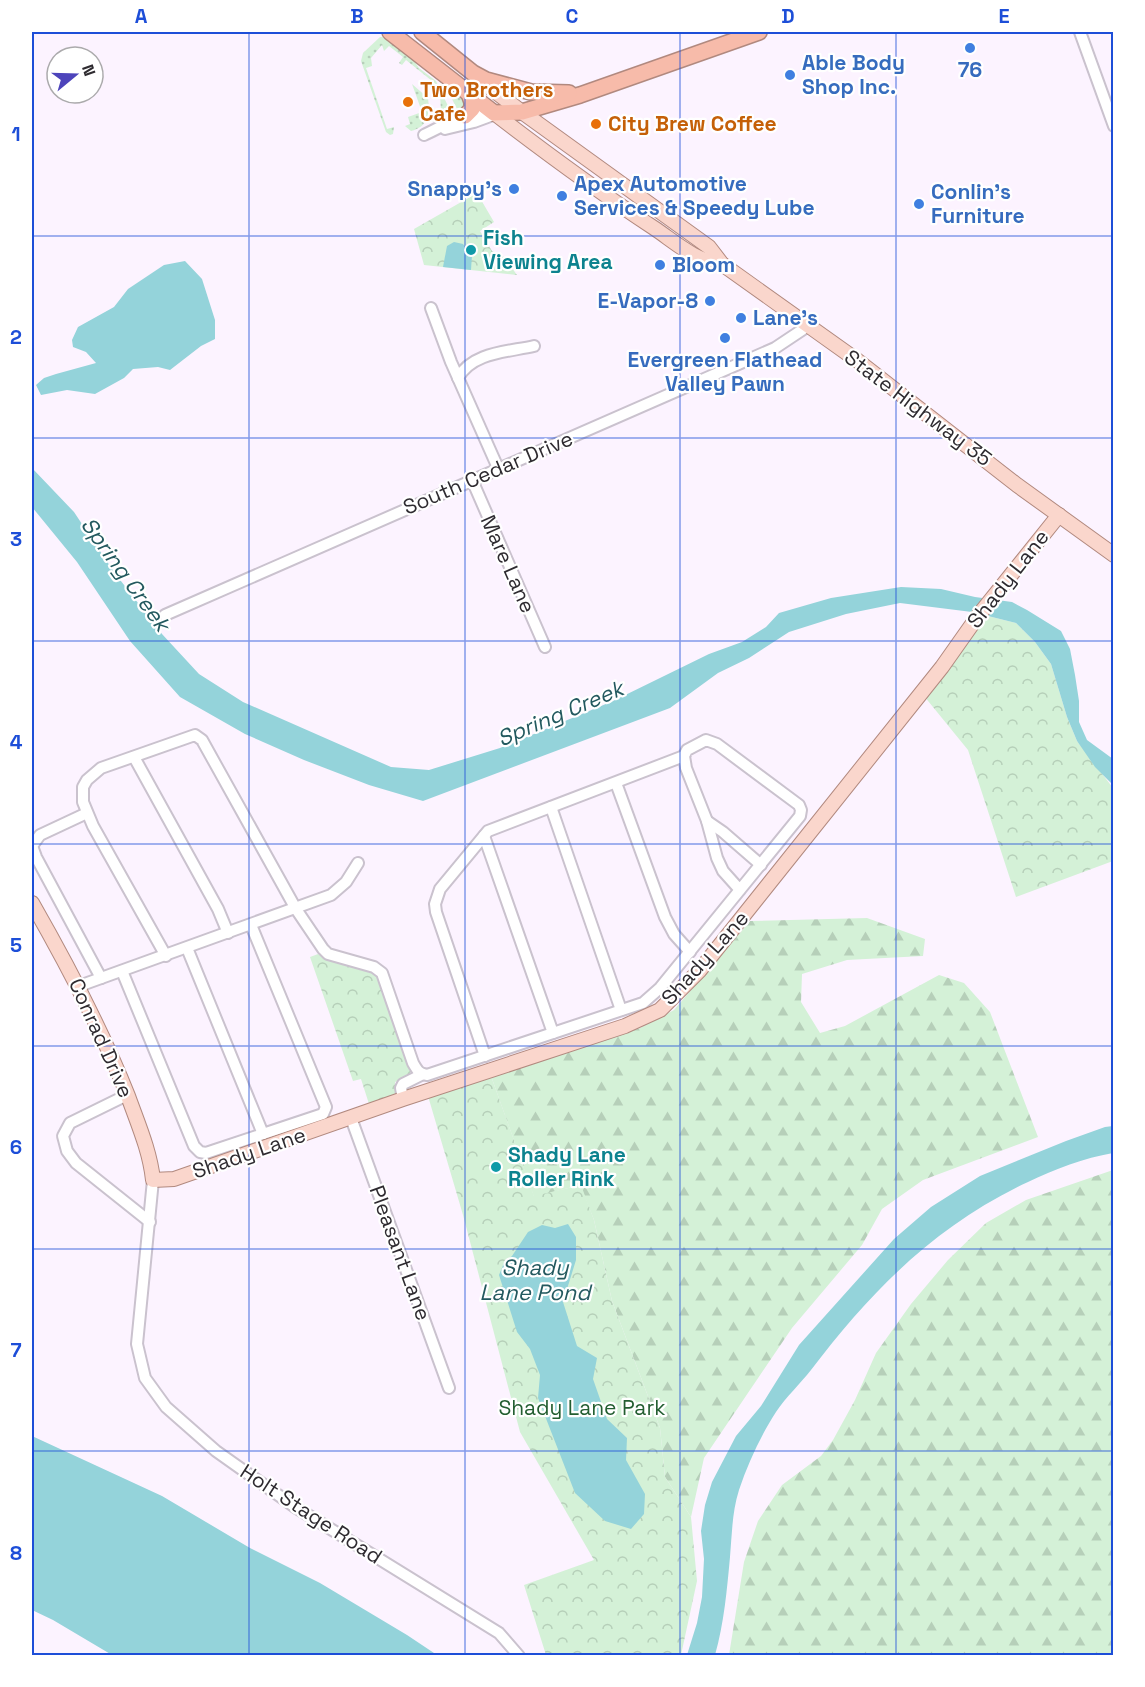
<svg xmlns="http://www.w3.org/2000/svg" width="1145" height="1687" font-family="'Space Grotesk',sans-serif">
<style>
.grass{fill:url(#grass-dots)}
.forest{fill:url(#forest-firs)}
.park{fill:url(#park-crowns)}
.water{fill:#94d3da}
.lines{fill:none;stroke-linecap:round;stroke-linejoin:round}
.minor-casing{stroke:#cac2ce;stroke-width:14}
.major-casing{stroke:#b1897f;stroke-width:16}
.highway-casing{stroke:#b1897f;stroke-width:18}
.minor{stroke:#fff;stroke-width:10}
.major{stroke:#fad6cc;stroke-width:14}
.highway{stroke:#f7bbaa;stroke-width:15}
.grid{fill:none;stroke:#1d4ed8;stroke-width:1.5;stroke-opacity:0.55}
.shop-dot{fill:#3f7fe0;stroke:#fff;stroke-width:2}
.food-dot{fill:#e8710a;stroke:#fff;stroke-width:2}
.culture-dot{fill:#0f9aa8;stroke:#fff;stroke-width:2}
.labels{text-anchor:middle;stroke-width:4.5;stroke-linejoin:round;paint-order:stroke}
.shop-label{font-size:21px;font-weight:bold;fill:#366cbe;stroke:#fff;text-anchor:start}
.food-label{font-size:21px;font-weight:bold;fill:#c56008;stroke:#fff;text-anchor:start}
.culture-label{font-size:21px;font-weight:bold;fill:#0d838f;stroke:#fff;text-anchor:start}
.street-label{font-size:21px;fill:#2e2b30;stroke:#fff}
.park-label{font-size:21px;fill:#235e31;stroke:#fff}
.water-label{font-size:22px;font-style:italic;fill:#23595f;stroke:#fff}
.neatline{fill:none;stroke:#1d4ed8;stroke-width:2}
.grid-label{font-size:20px;text-anchor:middle;font-weight:bold;fill:#1d4ed8}
</style>
<defs>
<pattern id="grass-dots" width="8" height="8" patternUnits="userSpaceOnUse" patternTransform="scale(1.5)"><rect width="8" height="8" fill="#d4f1d7"/><path d="M2 2h.1M6 6h.1" fill="none" stroke="#b6cfb9" stroke-width="1.8" stroke-linecap="round"/></pattern>
<pattern id="forest-firs" width="22" height="20" patternUnits="userSpaceOnUse" patternTransform="scale(1.5)"><rect width="22" height="20" fill="#d4f1d7"/><path d="M5 1l3.5 6h-7zM16 11l3.5 6h-7z" fill="#b6cfb9"/></pattern>
<pattern id="park-crowns" width="20" height="18" patternUnits="userSpaceOnUse" patternTransform="scale(1.5)"><rect width="20" height="18" fill="#d4f1d7"/><path d="M2 6a3 3 0 1 1 6 0M12 15a3 3 0 1 1 6 0" fill="none" stroke="#b6cfb9"/></pattern>
</defs>
<rect width="100%" height="100%" fill="#fcf3ff"/>
<g class="grass">
<polygon points="380,37 386,37 410,55 419,68 436,81 448,106 445,117 435,122 432,121 434,109 441,111 440,94 433,91 437,85 406,60 402,65 399,63 403,57 389,46 384,51 382,45 371,58 372,66 366,68 387,129 394,127 393,134 390,135 386,132 361,61 363,53"/>
<path d="M412,84L428,98C430,114 428,127 411,131L405,126L410,124L408,117L422,112Z"/>
<polygon points="448,85 465,97 467,104 459,113 446,87"/>
</g>
<g class="forest">
<polygon points="867,918 925,939 923,956 847,960 802,974 801,1002 820,1033 845,1026 939,975 964,983 990,1012 1038,1137 923,1180 882,1209 862,1245 792,1328 704,1458 691,1517 665,1477 660,1428 612,1301 594,1220 580,1185 534,1197 491,1076 640,1028 674,1010 750,921"/>
<polygon points="1113,1170 1113,1655 729,1655 744,1562 758,1521 782,1485 821,1456 833,1440 855,1400 876,1353 911,1304 948,1260 986,1223 1026,1200"/>
</g>
<g class="park">
<polygon points="477,193 494,222 480,231 492,251 504,257 517,275 424,265 414,229"/>
<polygon points="988,616 1016,623 1035,642 1051,664 1067,717 1077,741 1113,788 1113,861 1016,897 968,750 924,696"/>
<polygon points="318,954 329,960 375,971 380,981 412,1070 408,1077 395,1082 397,1095 369,1104 361,1079 353,1081 310,957"/>
<polygon points="491,1076 534,1196 581,1185 594,1220 612,1301 660,1428 665,1477 691,1517 697,1581 681,1655 546,1655 524,1585 594,1560 520,1432 463,1215 428,1096"/>
</g>
<g class="water">
<polygon points="454,242 463,244 472,255 471,270 443,267 447,246"/>
<polygon points="185,261 202,279 215,320 215,339 201,346 170,370 158,367 133,369 124,378 95,394 67,390 41,395 36,385 44,378 56,374 96,363 86,352 73,347 72,340 78,327 114,307 128,289 164,265"/>
<polygon points="32,468 74,512 114,572 162,634 199,674 243,702 391,767 429,770 500,748 613,701 709,654 742,642 766,627 779,613 831,598 901,587 941,589 975,597 1012,602 1027,610 1061,631 1070,649 1075,675 1079,701 1079,722 1087,740 1113,759 1113,782 1111,783 1095,767 1077,741 1067,717 1051,664 1035,642 1016,623 972,612 900,603 846,614 789,632 749,658 718,673 670,708 423,801 369,785 304,760 245,734 180,697 130,641 77,562 32,507"/>
<path d="M1113,1126V1153C1084,1158 1055,1169 1028,1182C936,1225 872,1290 811,1370C800,1384 786,1397 776,1412C761,1435 748,1463 739,1490C732,1512 732,1534 730,1557C727,1589 724,1624 715,1655H687L697,1623L702,1597L704,1559L701,1531L705,1505L712,1482L736,1436L761,1406L799,1345L894,1239L931,1207L980,1176L1066,1141L1105,1127Z"/>
<polygon points="568,1224 576,1237 576,1260 563,1302 577,1346 597,1358 593,1379 607,1419 627,1438 626,1460 645,1494 644,1514 631,1529 605,1521 575,1493 538,1398 540,1375 530,1349 517,1332 499,1275 504,1263 512,1256 528,1232 542,1225 555,1228"/>
<polygon points="32,1436 162,1496 250,1548 320,1583 407,1635 437,1655 112,1655 53,1620 32,1610"/>
</g>
<g class="lines">
<g class="minor-casing">
<g id="minor">
<polyline points="1080,32 1114,126"/>
<polyline points="445,129 474,122 493,115"/>
<path d="M424,135C449,123 465,112 494,113"/>
<polyline points="431,308 451,362 498,468"/>
<path d="M458,378C472,352 508,352 534,346"/>
<polyline points="472,480 545,647"/>
<polyline points="165,615 775,348 808,326"/>
<polyline points="134,757 218,909 228,933"/>
<polyline points="616,783 665,917 674,934 690,952"/>
<polyline points="551,807 621,1010"/>
<polyline points="87,813 40,835 32,846 36,857 101,978"/>
<polyline points="707,821 723,832 761,865"/>
<polyline points="484,836 553,1033"/>
<polyline points="187,948 263,1134"/>
<path d="M166,956L93,826L83,802V787L87,780L101,768L195,735L202,740L296,909L323,949L328,954L374,967L382,973L413,1063C417,1070 419,1074 427,1075L643,1003L660,988L800,816L801,810L799,805L717,744L706,740L687,750L684,756L686,768L707,821L717,858L723,871L740,890"/>
<polyline points="122,971 194,1146 200,1152 206,1153 323,1114 326,1107 251,925"/>
<polyline points="79,986 331,895 346,882 358,863"/>
<polyline points="485,1056 436,912 435,904 440,889 488,831 684,756"/>
<polyline points="127,1095 70,1123 63,1136 67,1151 76,1163 150,1222"/>
<polyline points="403,1099 401,1088 403,1084 423,1074"/>
<polyline points="351,1118 449,1388"/>
<polyline points="153,1180 137,1344 145,1378 166,1407 216,1451 295,1507 499,1633 519,1656"/>
</g>
</g>
<g class="major-casing">
<g id="major">
<polyline points="480,80 522,112 709,247 722,264 858,361 1017,485 1114,555"/>
<path d="M494,113C546,153 599,192 654,228C675,242 696,262 722,264"/>
<path d="M32,903C68,966 101,1028 128,1096C138,1124 150,1151 153,1180L174,1179L403,1099L625,1026L660,1010L700,970L942,667L978,616L1059,515"/>
</g>
</g>
<g class="highway-casing">
<g id="highway">
<polyline points="390,32 494,113 522,112 580,95 759,32"/>
<polyline points="422,32 473,73 486,80 531,92 569,93"/>
<polyline points="465,116 472,109 472,102 468,91"/>
</g>
</g>
<use href="#minor" class="minor"/>
<use href="#major" class="major"/>
<use href="#highway" class="highway"/>
</g>
<path class="grid" d="M249,32V1656M465,32V1656M680,32V1656M896,32V1656M32,236H1114M32,438H1114M32,641H1114M32,844H1114M32,1046H1114M32,1249H1114M32,1451H1114"/>
<g class="shop-dot">
<circle cx="970" cy="48" r="6"/>
<circle cx="790" cy="75" r="6"/>
<circle cx="514" cy="189" r="6"/>
<circle cx="562" cy="196" r="6"/>
<circle cx="919" cy="204" r="6"/>
<circle cx="660" cy="265" r="6"/>
<circle cx="710" cy="301" r="6"/>
<circle cx="741" cy="318" r="6"/>
<circle cx="725" cy="338" r="6"/>
</g>
<g class="food-dot">
<circle cx="408" cy="102" r="6"/>
<circle cx="596" cy="124" r="6"/>
</g>
<g class="culture-dot">
<circle cx="471" cy="250" r="6"/>
<circle cx="496" cy="1167" r="6"/>
</g>
<g class="labels">
<g class="shop-label">
<text x="802" y="70">Able Body<tspan x="802" dy="24">Shop Inc.</tspan></text>
<text x="970" y="77" text-anchor="middle">76</text>
<text x="574" y="191">Apex Automotive<tspan x="574" dy="24">Services &amp; Speedy Lube</tspan></text>
<text x="502" y="196" text-anchor="end">Snappy's</text>
<text x="931" y="199">Conlin's<tspan x="931" dy="24">Furniture</tspan></text>
<text x="672" y="272">Bloom</text>
<text x="698" y="308" text-anchor="end">E-Vapor-8</text>
<text x="753" y="325">Lane's</text>
<text x="725" y="367" text-anchor="middle">Evergreen Flathead<tspan x="725" dy="24">Valley Pawn</tspan></text>
</g>
<g class="food-label">
<text x="420" y="97">Two Brothers<tspan x="420" dy="24">Cafe</tspan></text>
<text x="608" y="131">City Brew Coffee</text>
</g>
<g class="culture-label">
<text x="483" y="245">Fish<tspan x="483" dy="24">Viewing Area</tspan></text>
<text x="508" y="1162">Shady Lane<tspan x="508" dy="24">Roller Rink</tspan></text>
</g>
<g class="street-label">
<text transform="translate(918 408) rotate(37)" y="7">State Highway 35</text>
<text transform="translate(488 473) rotate(-23)" y="7">South Cedar Drive</text>
<text transform="translate(508 564) rotate(66)" y="7">Mare Lane</text>
<text transform="translate(1008 579) rotate(-52)" y="7">Shady Lane</text>
<text transform="translate(705 958) rotate(-48)" y="7">Shady Lane</text>
<text transform="translate(101 1038) rotate(66)" y="7">Conrad Drive</text>
<text transform="translate(249 1153) rotate(-19)" y="7">Shady Lane</text>
<text transform="translate(400 1253) rotate(70)" y="7">Pleasant Lane</text>
<text transform="translate(311 1514) rotate(33)" y="7">Holt Stage Road</text>
</g>
<g class="park-label">
<text x="582" y="1415">Shady Lane Park</text>
</g>
<g class="water-label">
<text transform="translate(126 574) rotate(54)" y="8">Spring Creek</text>
<text transform="translate(560 713) rotate(-23)" y="8">Spring Creek</text>
<text x="535" y="1275">Shady<tspan x="535" dy="25">Lane Pond</tspan></text>
</g>
</g>
<rect width="1145" height="1687" fill="none" stroke="#ffffff" stroke-width="66"/>
<g transform="translate(75 75) rotate(71)"><circle r="28" fill="#ffffff" stroke="#abaaac" stroke-width="1.5"/>
<path d="M0-4.5L10 22L0 15L-10 22Z" fill="#4d44bb"/>
<text y="-9" font-size="16" font-weight="bold" text-anchor="middle" fill="#2e2b30">N</text>
</g>
<rect x="33" y="33" width="1079" height="1621" class="neatline"/>
<g class="grid-label">
<text x="141" y="23">A</text>
<text x="357" y="23">B</text>
<text x="572" y="23">C</text>
<text x="788" y="23">D</text>
<text x="1004" y="23">E</text>
<text x="16" y="141">1</text>
<text x="16" y="344">2</text>
<text x="16" y="546">3</text>
<text x="16" y="749">4</text>
<text x="16" y="952">5</text>
<text x="16" y="1154">6</text>
<text x="16" y="1357">7</text>
<text x="16" y="1560">8</text>
</g>
</svg>
